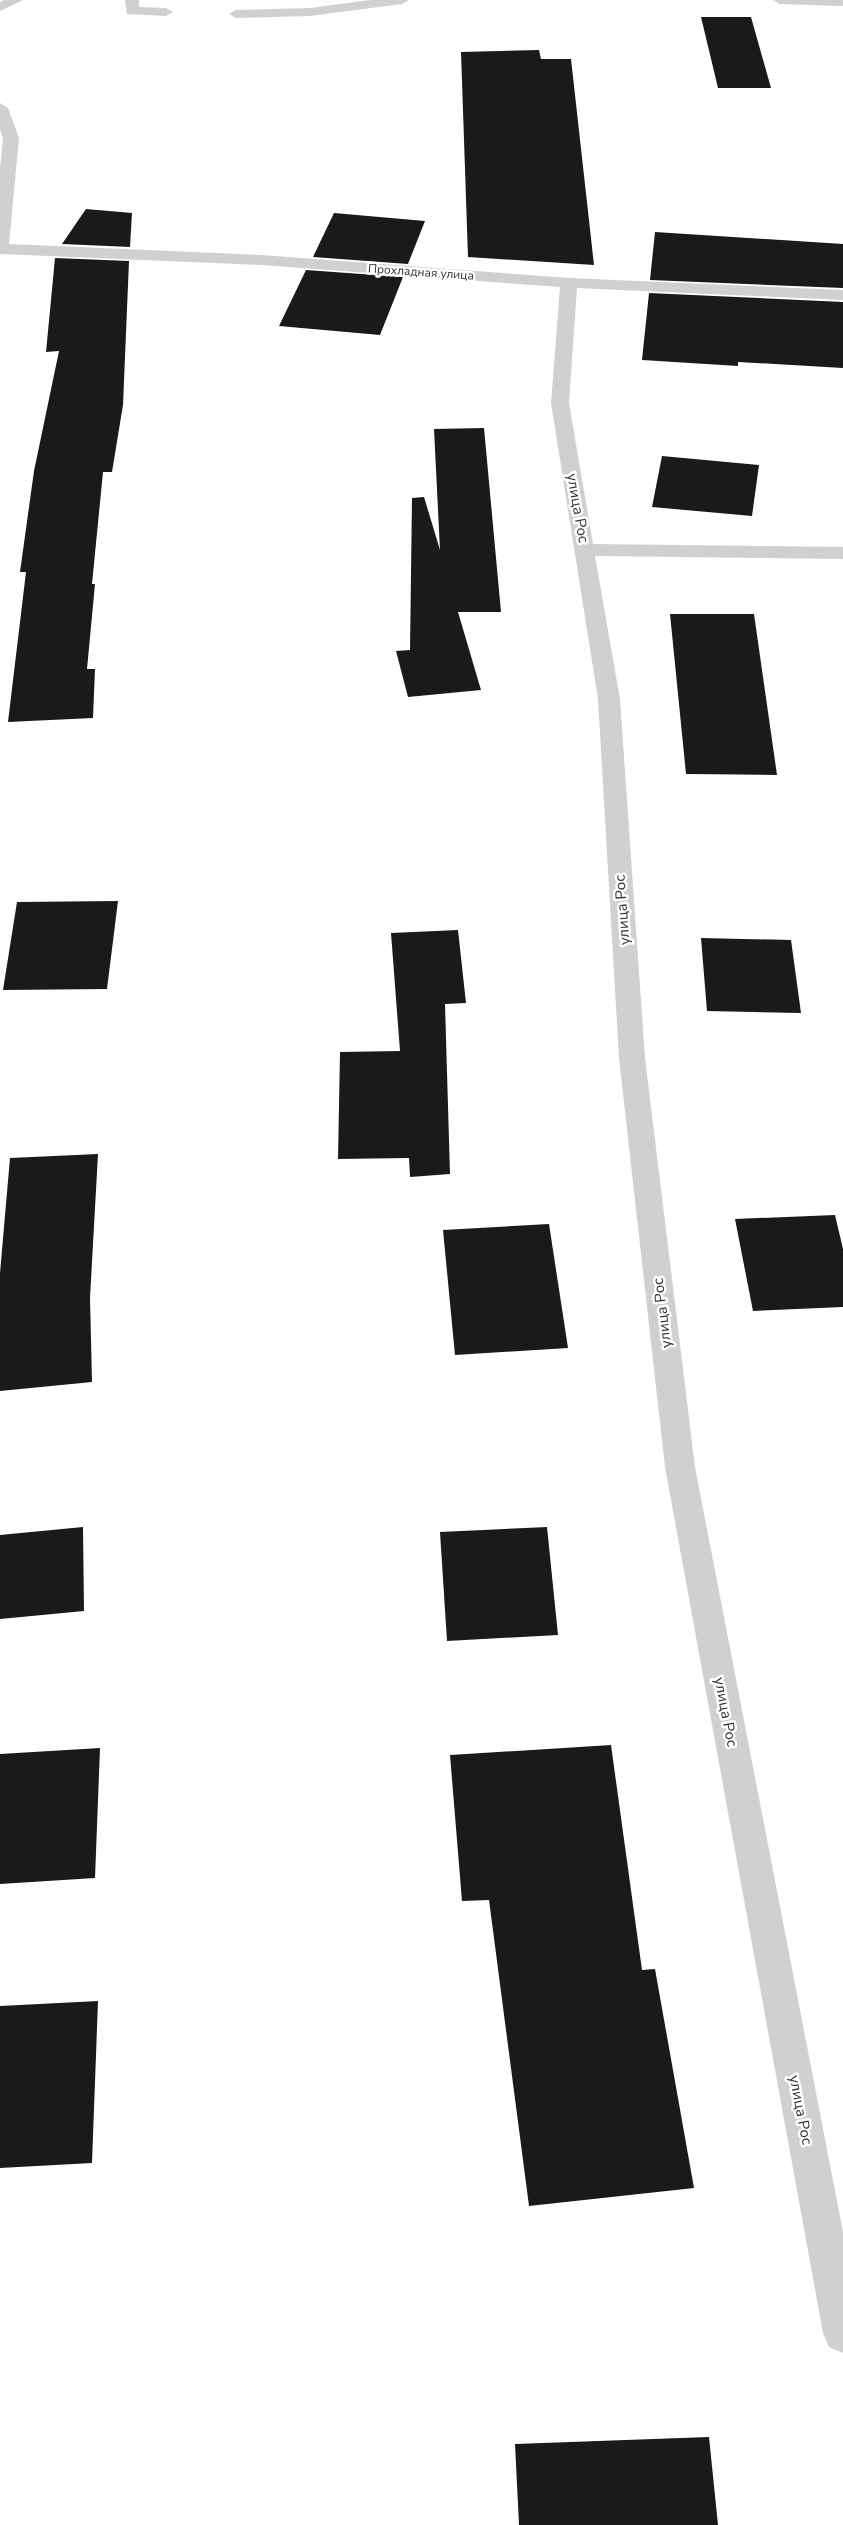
<svg xmlns="http://www.w3.org/2000/svg" width="843" height="2525" font-family="'Nunito Sans',sans-serif">
<style>
.building{fill:#1a1a1a}
.lines{fill:none;stroke-linecap:round;stroke-linejoin:round}
.minor{fill:#d0d0d0;fill-rule:evenodd}
.labels{text-anchor:middle;stroke-width:5;stroke-linejoin:round;paint-order:stroke}
.far-street-label{font-size:12px;fill:#333;stroke:#fff}
.street-label{font-size:15px;fill:#333;stroke:#fff}
</style>
<rect width="100%" height="100%" fill="#fff"/>
<g class="building">
<polygon points="701,17 751,17 771,88 718,88"/>
<polygon points="539,50 541,59 571,59 594,265 468,257 461,52"/>
<polygon points="86,209 132,213 130,247 62,244"/>
<polygon points="334,213 425,221 408,264 313,257"/>
<polygon points="655,232 843,244 843,288 650,280"/>
<polygon points="55,258 129,261 123,405 112,472 103,472 92,584 95,584 87,669 95,669 93,718 8,722 26,572 20,572 34,471 59,351 46,352"/>
<polygon points="306,270 403,277 380,335 279,326"/>
<polygon points="649,293 843,302 843,368 738,362 738,366 642,360"/>
<polygon points="484,428 501,612 458,612 481,690 408,697 396,651 410,650 412,498 424,497 440,550 434,429"/>
<polygon points="662,456 759,465 752,516 652,507"/>
<polygon points="670,614 754,614 777,775 686,774"/>
<polygon points="118,901 107,989 3,990 17,902"/>
<polygon points="458,930 466,1003 445,1004 450,1174 410,1177 409,1158 338,1159 340,1052 400,1051 391,933"/>
<polygon points="701,938 791,940 801,1013 707,1011"/>
<polygon points="98,1154 90,1298 92,1382 0,1391 0,1273 10,1158"/>
<polygon points="835,1215 843,1249 843,1307 753,1311 735,1219"/>
<polygon points="549,1224 568,1348 455,1355 443,1230"/>
<polygon points="83,1527 84,1611 0,1619 0,1535"/>
<polygon points="547,1527 558,1635 447,1641 440,1532"/>
<polygon points="611,1745 642,1970 655,1969 694,2188 529,2206 489,1900 462,1901 450,1755"/>
<polygon points="100,1748 95,1878 0,1884 0,1754"/>
<polygon points="98,2001 92,2163 0,2168 0,2006"/>
<polygon points="709,2437 718,2525 519,2525 515,2444"/>
</g>
<g class="lines">
<g class="minor">
<polygon points="4,0 23,0 0,11 0,2"/>
<polygon points="125,0 139,0 139,7 166,8 173,12 166,16 127,14"/>
<polygon points="370,0 409,0 402,4 310,16 236,18 229,14 236,10 310,8"/>
<polygon points="773,0 843,0 843,6 780,4"/>
<polygon points="0,103 8,108 19,138 9,244 261,255 569,278 843,290 843,300 577,288 569,403 593,544 843,547 843,559 595,556 620,699 645,1058 695,1467 843,2232 843,2353 829,2347 823,2333 665,1467 619,1058 598,699 551,403 560,287 261,265 0,254 0,169 3,138 0,129"/>
</g>
</g>
<g class="labels">
<g class="far-street-label">
<text transform="translate(421 272) rotate(4)" y="4">Прохладная улица</text>
</g>
<g class="street-label">
<text transform="translate(578 508) rotate(80)" y="5">улица Рос</text>
<text transform="translate(622 910) rotate(-94)" y="5">улица Рос</text>
<text transform="translate(662 1313) rotate(-97)" y="5">улица Рос</text>
<text transform="translate(726 1712) rotate(79)" y="5">улица Рос</text>
<text transform="translate(801 2110) rotate(79)" y="5">улица Рос</text>
</g>
</g>
</svg>
